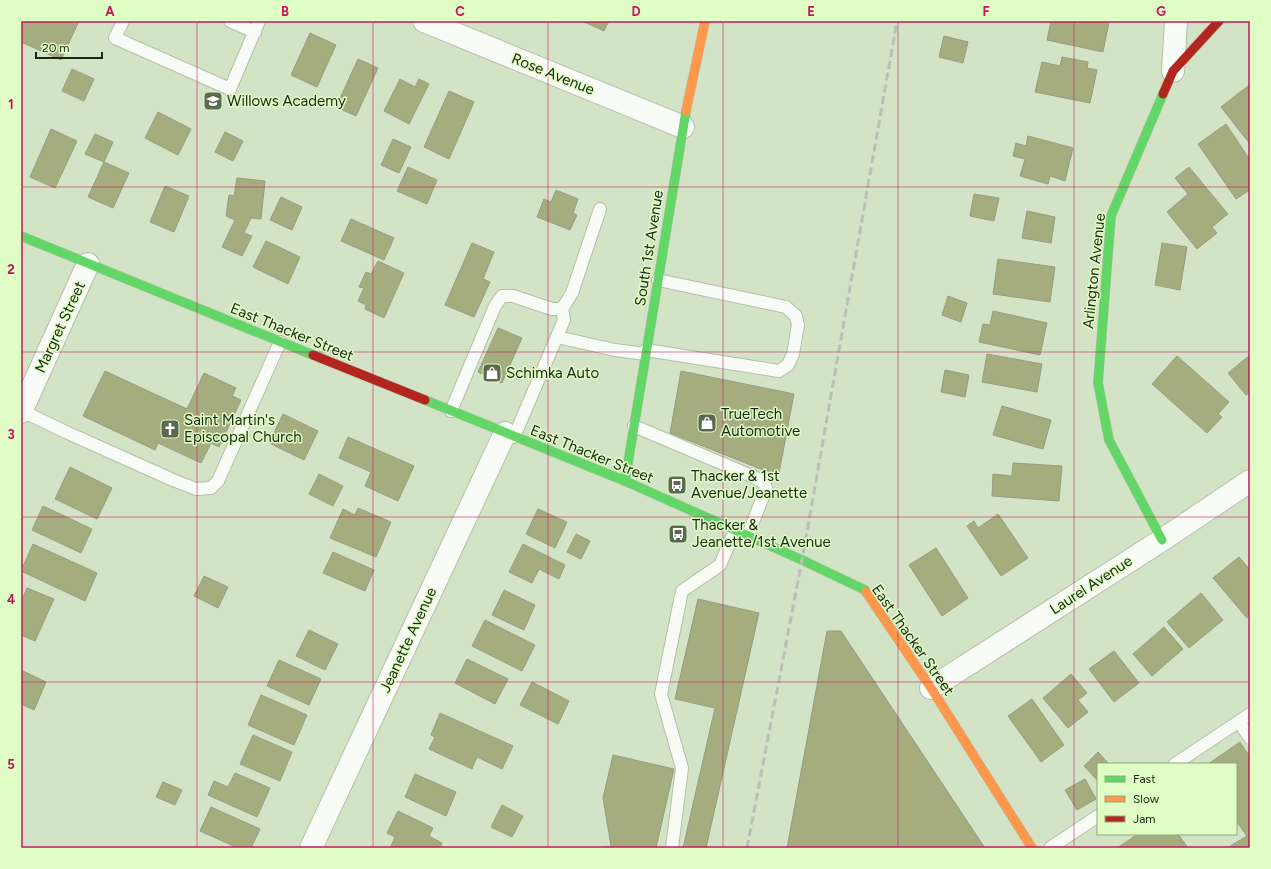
<svg xmlns="http://www.w3.org/2000/svg" width="1271" height="869" font-family="Figtree,sans-serif">
<style>
.building{fill:#a5ad7e;stroke:#959d85}
.lines{fill:none;stroke-linecap:round;stroke-linejoin:round}
.lane-casing{stroke:#b3c0a8;stroke-width:14}
.street-casing{stroke:#b3c0a8;stroke-width:24}
.fast-casing{stroke:#b3c0a8;stroke-width:10}
.slow-casing{stroke:#b3c0a8;stroke-width:10}
.jam-casing{stroke:#b3c0a8;stroke-width:10}
.lane{stroke:#f8fbf6;stroke-width:12}
.street{stroke:#f8fbf6;stroke-width:22}
.fast{stroke:#63d668;stroke-width:9}
.slow{stroke:#ff974d;stroke-width:9}
.jam{stroke:#b3261e;stroke-width:9}
.rail{stroke:#bbbfb7;stroke-width:3;stroke-dasharray:8 4;stroke-linecap:butt}
.grid{fill:none;stroke:#c2185b;stroke-width:1;stroke-opacity:0.55}
.labels{text-anchor:middle;stroke-width:3;stroke-linejoin:round;paint-order:stroke}
.street-label{font-size:15px;fill:#1c2712;stroke:#dffdc5}
.poi-label{font-size:15px;fill:#1c2712;stroke:#dffdc5;text-anchor:start}
.neatline{fill:none;stroke:#c2185b;stroke-width:1.5}
.grid-label{font-size:13px;text-anchor:middle;font-weight:bold;fill:#c2185b}
</style>
<rect width="100%" height="100%" fill="#d3e3c5"/>
<g class="building">
<polygon points="21,21 79,21 61,60 21,42"/>
<polygon points="582,21 609,21 604,31"/>
<polygon points="1051,21 1109,22 1103,52 1047,40"/>
<polygon points="310,33 336,45 317,87 291,75"/>
<polygon points="944,36 968,42 963,63 939,57"/>
<polygon points="1062,57 1088,62 1087,68 1097,70 1090,103 1035,92 1042,62 1060,66"/>
<polygon points="358,59 378,68 356,116 336,107"/>
<polygon points="72,69 94,79 84,101 62,91"/>
<polygon points="400,79 415,87 419,79 429,84 409,124 384,111"/>
<polygon points="1248,86 1250,88 1250,144 1221,107"/>
<polygon points="449,91 474,102 449,159 424,147"/>
<polygon points="158,112 191,129 178,155 145,138"/>
<polygon points="1226,124 1250,160 1250,190 1236,199 1198,144"/>
<polygon points="51,129 77,141 55,188 30,177"/>
<polygon points="225,132 243,141 233,161 215,152"/>
<polygon points="95,134 113,142 104,162 85,154"/>
<polygon points="1028,136 1073,148 1065,181 1050,176 1048,184 1020,176 1025,159 1013,156 1016,143 1026,146"/>
<polygon points="393,139 411,147 399,173 381,165"/>
<polygon points="104,162 129,173 113,208 88,197"/>
<polygon points="408,167 437,180 427,204 397,191"/>
<polygon points="1189,167 1228,214 1212,227 1217,233 1197,249 1167,212 1188,194 1175,178"/>
<polygon points="237,178 265,181 261,219 251,218 244,233 252,236 242,256 222,247 235,220 226,216 229,195 234,196"/>
<polygon points="165,186 189,196 174,232 150,222"/>
<polygon points="556,190 578,199 573,213 577,215 570,230 537,217 544,199 551,202"/>
<polygon points="974,194 999,198 994,221 970,216"/>
<polygon points="281,197 302,207 292,230 270,220"/>
<polygon points="1027,211 1055,217 1051,243 1022,238"/>
<polygon points="351,219 394,238 384,260 341,241"/>
<polygon points="266,241 300,257 288,284 253,267"/>
<polygon points="472,243 494,252 483,279 490,282 474,317 445,305"/>
<polygon points="1162,243 1187,247 1180,290 1155,285"/>
<polygon points="998,259 1055,267 1050,302 993,294"/>
<polygon points="378,261 404,273 384,318 365,309 366,305 358,301 364,288 359,287 366,272 371,274"/>
<polygon points="948,296 967,303 961,322 942,315"/>
<polygon points="993,311 1047,323 1040,355 979,342 983,324 990,325"/>
<polygon points="498,328 522,338 502,383 478,372"/>
<polygon points="987,354 1042,364 1037,392 982,382"/>
<polygon points="1250,355 1250,392 1246,395 1228,373"/>
<polygon points="1177,356 1229,402 1218,414 1222,417 1207,433 1152,384"/>
<polygon points="945,370 969,375 965,397 941,392"/>
<polygon points="105,371 187,409 204,373 236,388 232,396 241,400 219,447 211,443 201,463 158,443 155,450 83,416"/>
<polygon points="681,371 794,394 779,473 763,470 670,433"/>
<polygon points="1002,406 1051,420 1043,449 993,435"/>
<polygon points="283,414 318,431 304,460 269,443"/>
<polygon points="348,437 414,466 398,501 365,486 371,472 339,458"/>
<polygon points="1013,463 1062,466 1059,501 992,496 993,474 1012,476"/>
<polygon points="70,467 112,488 97,519 55,499"/>
<polygon points="319,474 343,486 333,506 309,494"/>
<polygon points="43,506 92,529 81,553 32,530"/>
<polygon points="358,508 391,522 376,557 330,538 343,509 355,515"/>
<polygon points="538,509 567,522 555,548 526,534"/>
<polygon points="998,514 1028,558 1001,576 967,526 974,521 978,528"/>
<polygon points="576,534 590,541 581,559 567,552"/>
<polygon points="33,544 97,573 85,601 21,571"/>
<polygon points="523,544 565,565 559,579 539,569 532,583 509,572"/>
<polygon points="936,548 968,598 942,616 909,565"/>
<polygon points="333,552 374,570 365,591 323,573"/>
<polygon points="1239,557 1250,570 1250,616 1247,618 1213,578"/>
<polygon points="204,576 228,587 218,608 194,596"/>
<polygon points="27,588 54,599 35,641 21,635 21,602"/>
<polygon points="504,590 535,605 524,630 492,615"/>
<polygon points="1201,593 1223,620 1189,648 1167,622"/>
<polygon points="698,599 759,613 706,848 683,848 715,708 675,699"/>
<polygon points="485,620 535,645 522,671 472,646"/>
<polygon points="1164,627 1183,649 1152,676 1133,654"/>
<polygon points="309,630 338,644 325,670 296,656"/>
<polygon points="827,631 841,631 985,848 787,848"/>
<polygon points="1114,651 1139,683 1114,702 1089,669"/>
<polygon points="467,659 508,679 495,704 455,683"/>
<polygon points="279,660 321,679 309,705 267,686"/>
<polygon points="21,670 46,682 34,710 21,704"/>
<polygon points="1071,674 1087,693 1078,700 1088,712 1068,728 1043,698"/>
<polygon points="532,682 569,701 558,724 520,705"/>
<polygon points="261,695 307,715 294,745 248,725"/>
<polygon points="1032,699 1064,745 1041,762 1008,716"/>
<polygon points="440,713 513,746 502,769 477,757 472,769 429,749 435,737 431,735"/>
<polygon points="253,735 292,752 280,781 240,764"/>
<polygon points="1240,742 1250,757 1250,848 1227,848 1247,836 1236,821 1236,764 1208,764"/>
<polygon points="1098,752 1109,764 1098,764 1098,781 1084,766"/>
<polygon points="613,755 674,769 656,848 599,848 611,846 603,798"/>
<polygon points="235,773 270,788 257,817 208,795 214,781 228,787"/>
<polygon points="415,774 456,792 446,816 405,797"/>
<polygon points="1085,779 1096,799 1077,810 1065,790"/>
<polygon points="163,782 182,790 175,805 156,797"/>
<polygon points="502,805 523,816 512,837 491,827"/>
<polygon points="211,807 260,829 251,848 238,848 200,831"/>
<polygon points="398,811 433,828 429,836 442,843 440,848 390,848 395,837 387,833"/>
<polygon points="1138,834 1178,834 1188,848 1117,848"/>
</g>
<g class="lines">
<g class="lane-casing">
<g id="lane">
<polyline points="123,21 115,38 230,89 259,21"/>
<polyline points="230,21 255,32"/>
<polyline points="557,337 615,350 645,354"/>
<polyline points="646,350 779,371 788,365 793,354 798,325 796,316 786,307 658,280"/>
<polyline points="22,411 68,433 173,480 196,489 211,488 218,481 280,342"/>
<polyline points="451,411 495,306 502,296 513,296 552,309 562,309 572,293 600,209"/>
<polyline points="634,426 754,477 764,483 766,488 764,494 748,535"/>
<polyline points="514,437 564,320 562,309"/>
<polyline points="1239,722 1250,738"/>
<polyline points="1175,764 1250,714"/>
<polyline points="672,848 682,768 661,694 682,591 720,565 735,530"/>
<polyline points="1050,848 1098,816"/>
</g>
</g>
<g class="street-casing">
<g id="street">
<polyline points="424,21 683,127"/>
<polyline points="1173,71 1176,21"/>
<polyline points="21,412 88,264"/>
<polyline points="931,688 1162,540 1250,481"/>
<polyline points="311,848 505,433"/>
</g>
</g>
<g class="fast-casing">
<g id="fast">
<polyline points="21,236 313,355"/>
<polyline points="425,400 625,481 802,560 865,590 866,592"/>
<polyline points="625,481 686,111"/>
<polyline points="1162,540 1109,440 1098,383 1111,216 1163,94"/>
</g>
</g>
<g class="slow-casing">
<g id="slow">
<polyline points="686,111 705,21"/>
<polyline points="866,592 931,688 1032,848"/>
</g>
</g>
<g class="jam-casing">
<g id="jam">
<polyline points="1163,94 1173,71 1219,21"/>
<polyline points="313,355 425,400"/>
</g>
</g>
<use href="#lane" class="lane"/>
<use href="#street" class="street"/>
<use href="#fast" class="fast"/>
<use href="#slow" class="slow"/>
<use href="#jam" class="jam"/>
<polyline class="rail" points="747,848 802,560 897,21"/>
</g>
<path class="grid" d="M197,21V848M373,21V848M548,21V848M723,21V848M898,21V848M1074,21V848M21,187H1250M21,352H1250M21,517H1250M21,682H1250"/>
<defs>
<g id="school-square" transform="scale(1)"><rect x="-9" y="-9" width="18" height="18" rx="4" fill="#5c6951" stroke="#dffdc5"/><path d="M0-5L7-2L0 1L-7-2ZM-4 1L0 2.5L4 1V4Q0 6-4 4Z" fill="#fff"/></g>
<g id="shop-square" transform="scale(1)"><rect x="-9" y="-9" width="18" height="18" rx="4" fill="#5c6951" stroke="#dffdc5"/><path d="M-5-2.5h2.3a2.7 3.5 0 0 1 5.4 0H5L5.5 6h-11ZM-1.5-2.5h3a1.5 2.3 0 0 0-3 0Z" fill="#fff"/></g>
<g id="church-square" transform="scale(1)"><rect x="-9" y="-9" width="18" height="18" rx="4" fill="#5c6951" stroke="#dffdc5"/><path d="M-1.2-6h2.4v3.5h3.3v2.4h-3.3V6h-2.4V-.1h-3.3v-2.4h3.3Z" fill="#fff"/></g>
<g id="bus-square" transform="scale(1)"><rect x="-9" y="-9" width="18" height="18" rx="4" fill="#5c6951" stroke="#dffdc5"/><path d="M-5-6H5V4H4V6H2V4H-2V6H-4V4H-5ZM-3.5-4V0h7V-4ZM-3.5 1.2v1.5H-2V1.2ZM2 1.2v1.5H3.5V1.2Z" fill="#fff"/></g>
</defs>
<g fill-rule="evenodd">
<use href="#school-square" x="213" y="101"/>
<use href="#shop-square" x="492" y="373"/>
<use href="#shop-square" x="707" y="423"/>
<use href="#church-square" x="170" y="429"/>
<use href="#bus-square" x="677" y="485"/>
<use href="#bus-square" x="678" y="534"/>
</g>
<g class="labels">
<g class="street-label">
<text transform="translate(553 74) rotate(22)" y="5">Rose Avenue</text>
<text transform="translate(649 248) rotate(-81)" y="5">South 1st Avenue</text>
<text transform="translate(1094 271) rotate(-84)" y="5">Arlington Avenue</text>
<text transform="translate(60 327) rotate(-65)" y="5">Margret Street</text>
<text transform="translate(292 332) rotate(22)" y="5">East Thacker Street</text>
<text transform="translate(592 454) rotate(22)" y="5">East Thacker Street</text>
<text transform="translate(1091 585) rotate(-33)" y="5">Laurel Avenue</text>
<text transform="translate(408 640) rotate(-65)" y="5">Jeanette Avenue</text>
<text transform="translate(913 640) rotate(55)" y="5">East Thacker Street</text>
</g>
<g class="poi-label">
<text x="227" y="106">Willows Academy</text>
<text x="506" y="378">Schimka Auto</text>
<text x="721" y="419">TrueTech<tspan x="721" dy="17">Automotive</tspan></text>
<text x="184" y="425">Saint Martin's<tspan x="184" dy="17">Episcopal Church</tspan></text>
<text x="691" y="481">Thacker &amp; 1st<tspan x="691" dy="17">Avenue/Jeanette</tspan></text>
<text x="692" y="530">Thacker &amp;<tspan x="692" dy="17">Jeanette/1st Avenue</tspan></text>
</g>
</g>
<rect width="1271" height="869" fill="none" stroke="#dffdc5" stroke-width="44"/>
<rect x="1097" y="763" width="140" height="72" fill="#dffdc5" stroke="#91a77d"/>
<rect x="1105" y="776" width="20" height="6" fill="#63d668" stroke="#91a77d"/>
<text x="1133" y="783" font-size="12" fill="#1c2712">Fast</text>
<rect x="1105" y="796" width="20" height="6" fill="#ff974d" stroke="#91a77d"/>
<text x="1133" y="803" font-size="12" fill="#1c2712">Slow</text>
<rect x="1105" y="816" width="20" height="6" fill="#b3261e" stroke="#91a77d"/>
<text x="1133" y="823" font-size="12" fill="#1c2712">Jam</text>
<path d="M36 52v6h66v-6" fill="none" stroke="#1c2712" stroke-width="2"/>
<text x="42" y="52" font-size="12" fill="#1c2712" stroke="#dffdc5" stroke-width="3" paint-order="stroke">20 m</text>
<rect x="22" y="22" width="1227" height="825" class="neatline"/>
<g class="grid-label">
<text x="110" y="16">A</text>
<text x="285" y="16">B</text>
<text x="460" y="16">C</text>
<text x="636" y="16">D</text>
<text x="811" y="16">E</text>
<text x="986" y="16">F</text>
<text x="1161" y="16">G</text>
<text x="11" y="109">1</text>
<text x="11" y="274">2</text>
<text x="11" y="439">3</text>
<text x="11" y="604">4</text>
<text x="11" y="769">5</text>
</g>
</svg>
